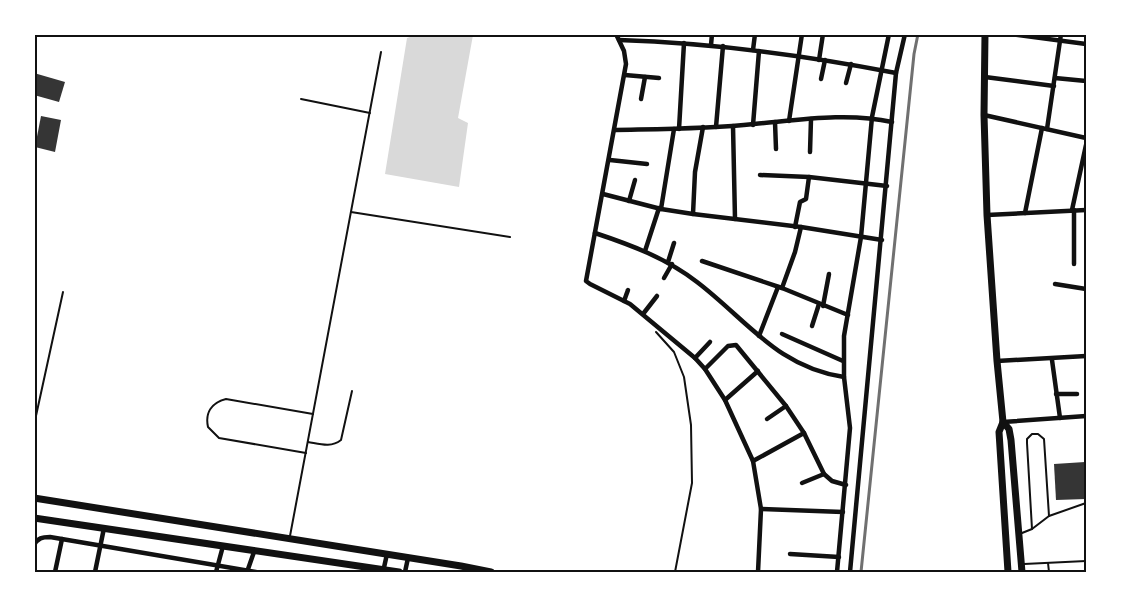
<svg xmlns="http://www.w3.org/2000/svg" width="1121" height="607" font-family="'Noto Sans',sans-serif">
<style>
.water{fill:#d9d9d9}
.building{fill:#353535}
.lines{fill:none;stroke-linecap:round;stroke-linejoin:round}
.service{stroke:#111;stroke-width:2}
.minor{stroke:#111;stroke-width:4.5}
.secondary{stroke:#111;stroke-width:7}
.rail{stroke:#707070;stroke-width:3}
.neatline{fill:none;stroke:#111;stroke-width:2}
</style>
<rect width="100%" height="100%" fill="#fff"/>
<polygon class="water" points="442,34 473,35 458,118 468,123 459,187 385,174 407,38 416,35"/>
<g class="building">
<polygon points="34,73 65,82 59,102 34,95"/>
<polygon points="41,116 61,120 55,152 35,147"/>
<polygon points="1085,462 1086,499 1056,500 1054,464"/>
</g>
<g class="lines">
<g class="service">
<polyline points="301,99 370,113"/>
<polyline points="351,212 510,237"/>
<polyline points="656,332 674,352 684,377 691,425 692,483 675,572"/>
<polyline points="34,425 63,292"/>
<path d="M308,442C320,444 331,448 341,440L352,391"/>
<path d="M306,453L219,438L208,427C205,413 211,403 226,399L313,414"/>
<polyline points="1032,529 1027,443 1027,439 1032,434 1038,434 1044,439 1049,516"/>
<polyline points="1022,533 1032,529 1049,516 1086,503"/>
<polyline points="290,536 381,52"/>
<polyline points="1048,563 1049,572"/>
<polyline points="1024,564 1086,561"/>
</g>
<g class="minor">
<polyline points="616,34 624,51 626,64 586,281 590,284 630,304 695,358 705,369 725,400 753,461 761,509 758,572"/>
<polyline points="1010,34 1086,44"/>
<path d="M619,40C712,43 804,55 896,73"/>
<polyline points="711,45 712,34"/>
<polyline points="753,50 755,34"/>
<polyline points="819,60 823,34"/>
<polyline points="625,75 659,78"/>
<polyline points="985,77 1054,86"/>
<polyline points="1055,78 1086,81"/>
<polyline points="821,79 825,60"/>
<polyline points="846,83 851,64"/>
<polyline points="641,99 645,77"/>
<polyline points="984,115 1086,138"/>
<polyline points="789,121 802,34"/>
<polyline points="775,122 776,149"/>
<polyline points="753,125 759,51"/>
<polyline points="733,126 735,219"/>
<polyline points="716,127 723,46"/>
<polyline points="679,129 684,43"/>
<polyline points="1047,129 1061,34"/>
<path d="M615,130C662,129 708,129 754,124C799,120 848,112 892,122"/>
<polyline points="810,152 811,119"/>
<polyline points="610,160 647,164"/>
<polyline points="760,175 809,177 887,186"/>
<polyline points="603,194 661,209 693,214 801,227 882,240"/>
<polyline points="629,201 635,180"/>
<polyline points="661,209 674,129"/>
<polyline points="1072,210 1086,145"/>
<polyline points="1074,210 1074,264"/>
<polyline points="1025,213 1042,128"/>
<polyline points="693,214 695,172 703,127"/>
<polyline points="987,215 1086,210"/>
<polyline points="795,227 800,202 806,199 809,177"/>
<path d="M595,233C631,245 666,258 697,282C747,320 777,367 844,377"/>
<polyline points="645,251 659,208"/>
<polyline points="702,261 782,288 848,315"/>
<polyline points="668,262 674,243"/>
<polyline points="664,278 672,264"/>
<polyline points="1055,284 1086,289"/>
<polyline points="782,288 795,252 801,227"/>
<polyline points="624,301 628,290"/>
<polyline points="823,306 829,274"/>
<polyline points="643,314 657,296"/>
<polyline points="812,326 819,304"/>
<polyline points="782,334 843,361"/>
<polyline points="759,336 778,287"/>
<polyline points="695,358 710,342"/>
<polyline points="1052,360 1060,418"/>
<polyline points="997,361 1086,356"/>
<polyline points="705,369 728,346 736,345 786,406 804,433 824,474 832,481 846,485"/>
<polyline points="1056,394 1077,394"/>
<polyline points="725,400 758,371"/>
<polyline points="767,419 786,406"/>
<polyline points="1003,422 1086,416"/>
<polyline points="753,461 804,433"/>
<polyline points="802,483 824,474"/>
<polyline points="761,509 843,512"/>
<path d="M34,545C38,538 42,537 50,537L256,572"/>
<polyline points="790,554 839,557"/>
<polyline points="55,572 62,539"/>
<polyline points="95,572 104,528"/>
<polyline points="216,572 223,546"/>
<polyline points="247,572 254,552"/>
<polyline points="383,572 387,554"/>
<polyline points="405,572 408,558"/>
<polyline points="837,572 850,428 844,377 844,336 861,237 872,117 889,34"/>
<polyline points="850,572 896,73 905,34"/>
</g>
<g class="secondary">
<polyline points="985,34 984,115 987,215 997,361 1003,422 999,432 1008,572"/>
<polyline points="1003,422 1009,429 1011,440 1022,572"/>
<polyline points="34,498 461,566 491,572"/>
<polyline points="34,518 399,572"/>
</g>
<polyline class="rail" points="861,572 914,54 918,34"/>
</g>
<rect width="1121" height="607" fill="none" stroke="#ffffff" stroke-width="72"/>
<rect x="36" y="36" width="1049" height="535" class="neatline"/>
</svg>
